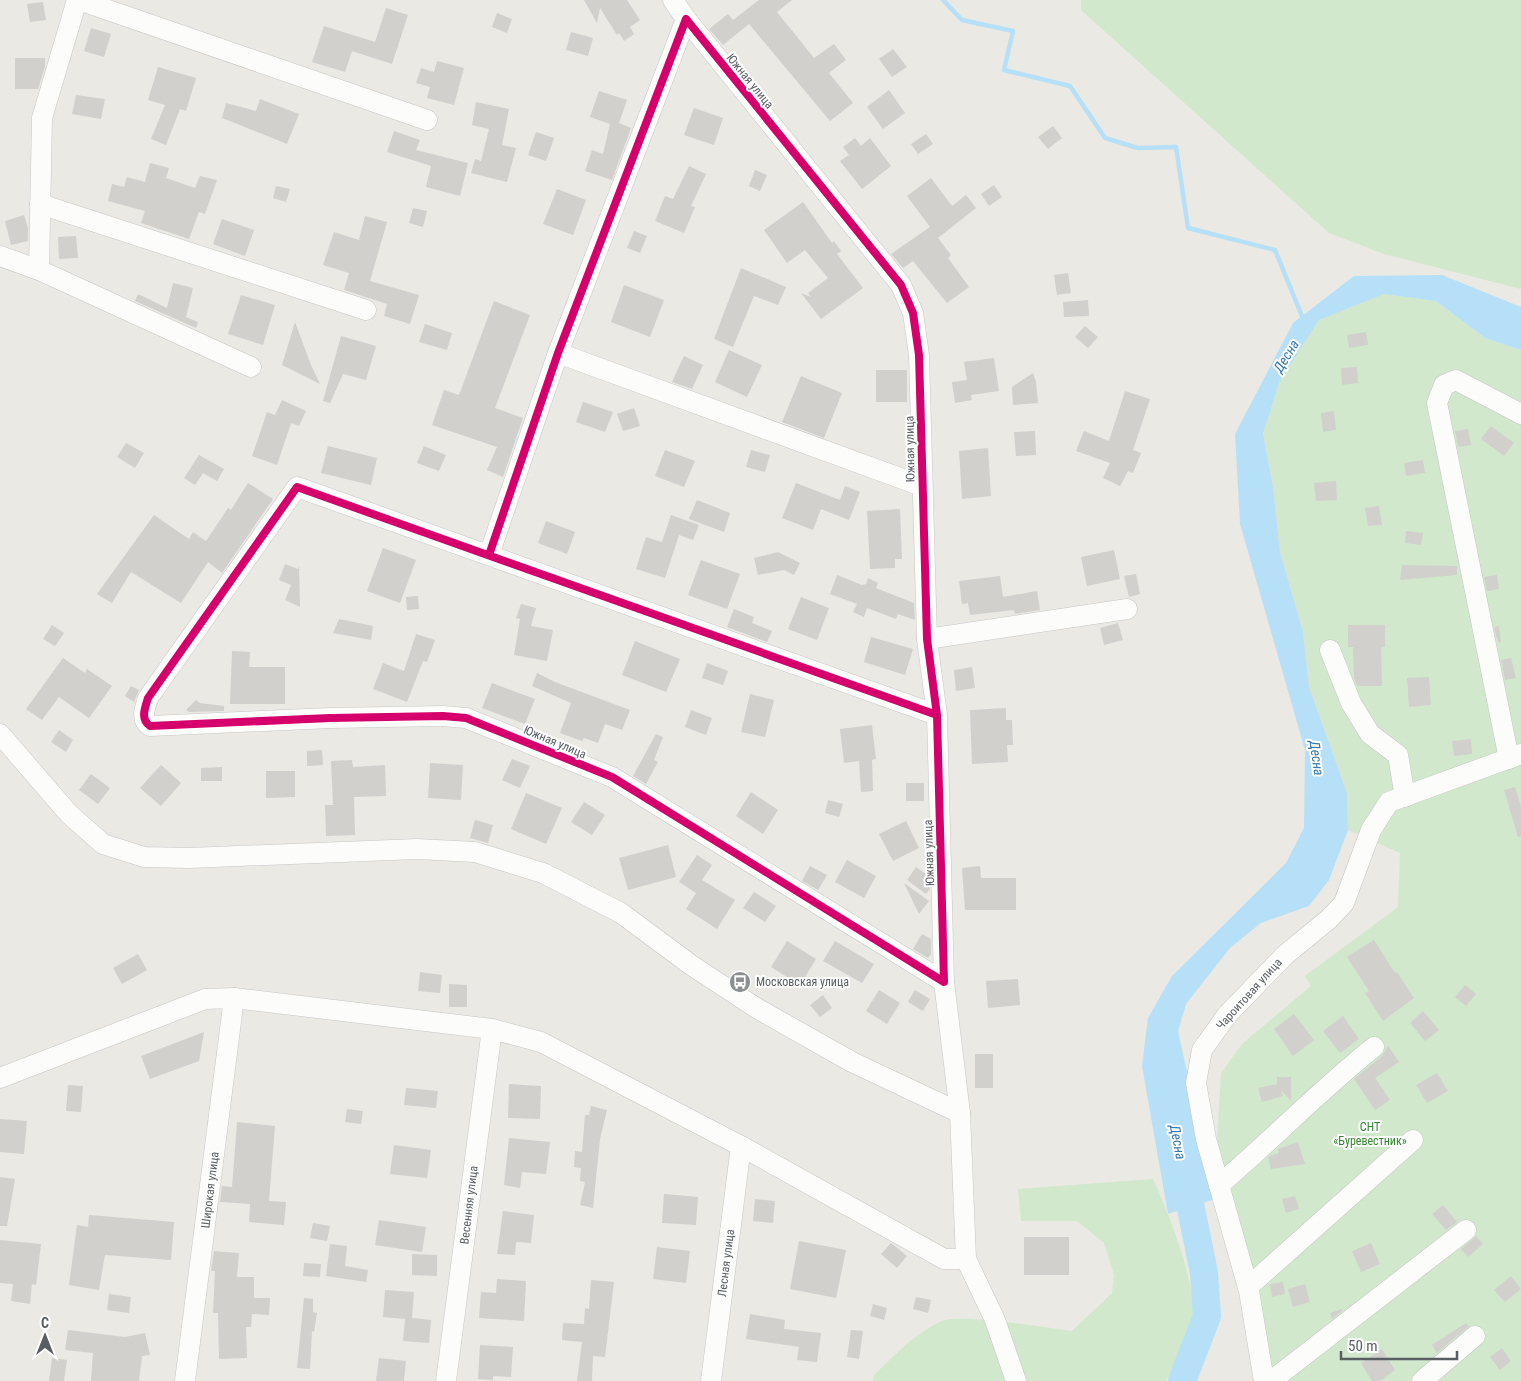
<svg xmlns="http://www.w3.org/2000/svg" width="1521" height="1381" font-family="'Roboto Condensed',sans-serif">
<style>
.green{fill:#d1e8cd}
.water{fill:#b6e0f7}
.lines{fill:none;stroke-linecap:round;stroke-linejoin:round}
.stream{stroke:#b6e0f7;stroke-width:4.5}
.river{stroke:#b6e0f7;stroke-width:28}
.building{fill:#d1d0cd}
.minor-casing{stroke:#c6c6c5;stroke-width:21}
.minor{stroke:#fcfcfb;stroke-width:20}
.cycleway-casing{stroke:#fff;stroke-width:11}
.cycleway{stroke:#d6006c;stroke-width:8}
.labels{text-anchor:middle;stroke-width:4;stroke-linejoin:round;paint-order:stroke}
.street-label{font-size:12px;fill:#595e63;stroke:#fff}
.poi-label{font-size:12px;fill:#595e63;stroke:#fff;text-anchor:start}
.park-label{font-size:12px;fill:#2f862e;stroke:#fff}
.water-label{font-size:14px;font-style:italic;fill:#3378b0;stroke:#fff}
</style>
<rect width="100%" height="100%" fill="#eae9e4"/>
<g class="green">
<polygon points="1081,0 1521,0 1521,289 1384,254 1329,233 1081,10"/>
<polygon points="1384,294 1436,301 1485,338 1521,350 1521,1381 1274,1381 1217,1142 1221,1073 1242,1044 1311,986 1305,976 1398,907 1400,853 1348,830 1347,793 1309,687 1303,632 1280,552 1273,487 1263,432 1280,381 1319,320"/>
<path d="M1153,1179C1169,1214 1203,1297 1191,1334C1186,1350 1174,1366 1166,1381H873L874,1375C895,1355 915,1333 942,1321C959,1313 1048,1328 1072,1331L1112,1293L1114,1275L1104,1243L1077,1221H1021L1018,1189Z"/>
</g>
<polygon class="water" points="1442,275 1521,307 1521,350 1485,338 1436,301 1384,294 1319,320 1280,381 1263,433 1273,487 1280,552 1303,632 1309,687 1347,793 1348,830 1329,880 1309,906 1261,923 1230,948 1186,1004 1178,1031 1215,1199 1168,1214 1142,1066 1148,1018 1172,976 1286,863 1304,828 1305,750 1240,524 1235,434 1293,323 1354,276"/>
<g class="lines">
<polyline class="stream" points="943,0 962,20 1013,31 1004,70 1070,86 1105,138 1138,148 1176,147 1188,228 1275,250 1304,321"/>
<polyline class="river" points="1182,1381 1207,1316 1204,1273 1183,1169"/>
</g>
<g class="building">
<polygon points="584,0 627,0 640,20 630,27 634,34 624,41 619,33 617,35 600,8 597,23"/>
<polygon points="759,0 792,0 777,12 814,58 834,44 846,60 829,73 853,103 830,121 749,24 723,45 709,29 728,14 733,20"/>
<polygon points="43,2 46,20 30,22 27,4"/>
<polygon points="386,8 408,15 392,64 352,51 345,72 312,62 324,26 375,42"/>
<polygon points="497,13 512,19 507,33 492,27"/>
<polygon points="91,28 111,34 104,57 84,51"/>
<polygon points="571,32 593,38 588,56 566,50"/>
<polygon points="893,49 907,67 892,77 879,59"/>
<polygon points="15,58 45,58 45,67 38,89 15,89"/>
<polygon points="437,61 464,68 454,105 427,98 430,87 416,83 421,68 434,72"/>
<polygon points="158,67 196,78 186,111 180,109 166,145 151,139 165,105 148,100"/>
<polygon points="889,90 905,113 883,129 867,107"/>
<polygon points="599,91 627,100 619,123 631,128 612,180 585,171 592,150 603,154 610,124 590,117"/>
<polygon points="76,95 105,99 101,119 72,114"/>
<polygon points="260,99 299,114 287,144 222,118 226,103 256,111"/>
<polygon points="476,102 509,109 502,145 516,148 507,182 471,173 475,159 481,161 489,129 472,125"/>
<polygon points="694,108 723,118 714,145 684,135"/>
<polygon points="1053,126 1062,138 1048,149 1038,137"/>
<polygon points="394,131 420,140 416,150 468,163 460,196 426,187 431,166 387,152"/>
<polygon points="536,132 554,138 546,161 528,155"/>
<polygon points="926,134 933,144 918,154 911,144"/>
<polygon points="855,138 861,146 870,138 891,166 862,189 840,161 849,155 843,147"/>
<polygon points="150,163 169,168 166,178 195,188 200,176 217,180 205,214 199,212 189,239 141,223 145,211 108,201 112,184 124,187 127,177 145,182"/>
<polygon points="689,166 706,174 691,206 695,207 684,233 655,221 665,196 673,199"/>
<polygon points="755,170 767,175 760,191 749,186"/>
<polygon points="931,178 952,206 966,195 976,208 938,238 951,255 948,258 969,287 947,303 913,261 903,268 891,254 930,227 907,196"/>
<polygon points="994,185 1002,197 989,206 981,194"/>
<polygon points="276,186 290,189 286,202 273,198"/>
<polygon points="557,189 586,200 573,235 543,224"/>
<polygon points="803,202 832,243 834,241 841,251 837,254 863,288 821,319 801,293 811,297 808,293 828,278 805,250 787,263 764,230"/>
<polygon points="413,208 427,211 423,227 409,223"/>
<polygon points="24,215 28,228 28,241 11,245 5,221"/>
<polygon points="365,216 387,222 370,281 419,295 410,324 384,316 387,304 344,290 349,273 323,265 334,232 359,240"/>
<polygon points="222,219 254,230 245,256 213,244"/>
<polygon points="634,231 647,236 640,253 627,248"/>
<polygon points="76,236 78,258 59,259 58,237"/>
<polygon points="741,268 786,287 778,305 754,296 733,347 714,339"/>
<polygon points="1068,273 1071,293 1057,295 1054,275"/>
<polygon points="173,283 193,288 186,317 198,322 196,328 135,301 138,294 167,308"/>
<polygon points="624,285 664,300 650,337 611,322"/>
<polygon points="241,295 275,305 263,345 228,334"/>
<polygon points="1088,300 1089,316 1064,317 1063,302"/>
<polygon points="494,301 530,315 495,408 523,418 503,477 487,470 497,447 432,425 444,390 459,395"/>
<polygon points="295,322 311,365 320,384 282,365"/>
<polygon points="425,324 452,333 447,350 419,342"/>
<polygon points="1085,326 1098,337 1088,348 1075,337"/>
<polygon points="1366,332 1368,345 1349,348 1347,335"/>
<polygon points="341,336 376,346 366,380 343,374 330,403 323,401"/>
<polygon points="729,350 762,365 747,397 715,382"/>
<polygon points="684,356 703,365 692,389 672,382"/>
<polygon points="994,358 999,391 971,395 972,400 955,403 952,382 967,380 964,362"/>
<polygon points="1357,367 1358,383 1342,385 1341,368"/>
<rect x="876" y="370" width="31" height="32"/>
<polygon points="1033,373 1036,382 1038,403 1013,405 1012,387"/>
<polygon points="801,376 842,393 824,438 782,422"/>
<polygon points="1125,391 1150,399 1133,450 1141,453 1133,473 1128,471 1120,486 1103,478 1110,463 1076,451 1084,431 1109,441"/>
<polygon points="282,400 306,411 299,426 291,423 277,465 252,456 267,412 275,415"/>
<polygon points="583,402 613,412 605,432 576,422"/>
<polygon points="634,408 640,426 623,431 617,414"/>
<polygon points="1334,411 1336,430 1323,432 1321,413"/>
<polygon points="1491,426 1514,443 1504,456 1481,439"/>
<polygon points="1468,429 1471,445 1458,447 1455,431"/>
<polygon points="1035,431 1036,455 1016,456 1014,432"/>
<polygon points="126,443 144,453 135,468 117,457"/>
<polygon points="328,446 377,458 371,485 321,473"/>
<polygon points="424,446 446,455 439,471 417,463"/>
<polygon points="988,448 991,496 962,499 959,451"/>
<polygon points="665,450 695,461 684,487 655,476"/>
<polygon points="751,450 770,455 765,472 746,467"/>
<polygon points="199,455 224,469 217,481 203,473 195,485 184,478"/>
<polygon points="1423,460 1425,473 1406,476 1404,463"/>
<polygon points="1336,481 1337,500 1316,501 1314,483"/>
<polygon points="248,483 273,499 222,573 208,562 181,603 131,572 112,603 97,594 154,515 189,539 193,532 206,541 228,508 231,510"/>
<polygon points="796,483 840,500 845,486 860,492 849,520 821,509 813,530 782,518"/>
<polygon points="697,500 730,513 724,532 689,519"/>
<polygon points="1379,506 1382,525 1368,526 1365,508"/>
<polygon points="900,509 902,559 895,559 895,568 870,569 867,511"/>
<polygon points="671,515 699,525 693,540 679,535 665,578 636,569 646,537 662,542"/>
<polygon points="546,521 575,532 567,554 538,543"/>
<polygon points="1406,531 1423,533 1421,545 1405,543"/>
<polygon points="383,548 416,560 400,603 367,591"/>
<polygon points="1114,550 1120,579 1087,586 1081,557"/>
<polygon points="778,552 800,563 794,575 784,570 758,575 754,558"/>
<polygon points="701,560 740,574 727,609 688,595"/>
<polygon points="285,564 298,569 299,566 300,607 285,600 291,585 279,580"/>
<polygon points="1402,565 1457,566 1457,575 1400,580"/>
<polygon points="1136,574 1140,594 1129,597 1124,576"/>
<polygon points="837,575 862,585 866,584 868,578 878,583 876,588 914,603 915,620 898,614 896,619 867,608 864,617 853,612 857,604 830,594"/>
<polygon points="1497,575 1499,589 1487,591 1484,577"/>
<polygon points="1000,576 1003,597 1037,591 1040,610 1015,614 1014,610 970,615 968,603 962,604 959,581"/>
<polygon points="418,596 419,609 407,610 406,597"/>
<polygon points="801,597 829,608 817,640 788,629"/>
<polygon points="521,604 536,608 531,626 553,630 547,661 514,655 520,619 516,618"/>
<polygon points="734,609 754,617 752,623 772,631 767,642 727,627"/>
<polygon points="339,619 373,626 371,640 333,633"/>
<polygon points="1118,623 1123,640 1104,645 1100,628"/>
<polygon points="52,625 64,633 55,646 43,639"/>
<polygon points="1348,625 1385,625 1385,647 1381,647 1382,686 1357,686 1354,678 1353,647 1348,647"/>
<polygon points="1499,626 1501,642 1498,642 1494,627"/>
<polygon points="416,634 435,640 427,662 423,661 407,702 373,689 383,663 404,671"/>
<polygon points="871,637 913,649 905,675 864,662"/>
<polygon points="635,641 680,659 666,692 622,675"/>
<polygon points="232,651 250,652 249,667 285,667 285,704 230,704"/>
<polygon points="63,658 85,673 87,669 112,686 89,718 59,697 42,720 26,709"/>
<polygon points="1511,658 1516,678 1505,680 1501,660"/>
<polygon points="707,663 728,671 723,685 702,678"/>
<polygon points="972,667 975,688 956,691 954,670"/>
<polygon points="537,673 555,682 630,710 622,730 605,724 598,743 584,738 582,741 560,733 571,703 532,686"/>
<polygon points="1429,677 1431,705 1409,707 1407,678"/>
<polygon points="492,683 535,699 525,724 482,708"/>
<polygon points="131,686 139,690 134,702 125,696"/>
<polygon points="750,694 774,700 765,737 741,732"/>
<polygon points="196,700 200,703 224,706 224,711 189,712 186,710"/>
<polygon points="1006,708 1006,720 1012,720 1013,745 1007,745 1008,762 972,764 970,710"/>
<polygon points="691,710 712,718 706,735 685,727"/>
<polygon points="872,725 876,759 872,760 873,791 861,792 859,761 844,763 840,729"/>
<polygon points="59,730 73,740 66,752 51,742"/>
<polygon points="656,734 663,737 654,760 658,762 646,784 633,776"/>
<polygon points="1471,739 1472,754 1454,756 1452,741"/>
<polygon points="322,750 323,765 307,766 307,751"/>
<polygon points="512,759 530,766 520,788 502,780"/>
<polygon points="352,760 353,767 385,765 386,796 354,797 355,835 326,836 325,805 333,805 331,761"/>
<polygon points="430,763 463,765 461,800 428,798"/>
<polygon points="161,765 181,783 161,806 140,788"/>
<polygon points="222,767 222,781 201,781 201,768"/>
<polygon points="266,771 295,771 295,797 266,798"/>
<polygon points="91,774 110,788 98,804 79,790"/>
<rect x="906" y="783" width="18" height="18"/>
<polygon points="1515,787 1521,806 1521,836 1518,837 1504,790"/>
<polygon points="751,792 778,810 763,834 736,816"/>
<polygon points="526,793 562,808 546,844 511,829"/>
<polygon points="828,800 843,804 839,817 825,813"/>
<polygon points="584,802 605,815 592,835 571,822"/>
<polygon points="475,820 493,825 488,843 470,838"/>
<polygon points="906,821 919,848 893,861 879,834"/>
<polygon points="668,845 676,877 628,890 619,858"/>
<polygon points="697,855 712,865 702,880 735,900 717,929 686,909 696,893 679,882"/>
<polygon points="847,860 876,876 864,898 835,882"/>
<polygon points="810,866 827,875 818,890 802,881"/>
<polygon points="980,866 981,878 1016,878 1016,910 965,910 962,868"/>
<polygon points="916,867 929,876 930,889 926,894 907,880"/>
<polygon points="904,883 929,901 919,914"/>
<polygon points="754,892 776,906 765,922 743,908"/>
<polygon points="922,934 931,939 931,954 928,958 913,949"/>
<polygon points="1374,940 1395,973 1397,972 1414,998 1383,1021 1365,993 1369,991 1347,957"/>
<polygon points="787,941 816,959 800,985 771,967"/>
<polygon points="835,941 874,964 862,983 823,961"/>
<polygon points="138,954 147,970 122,984 113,968"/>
<polygon points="420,972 442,975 440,993 418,991"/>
<polygon points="1018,979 1020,1005 988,1008 986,981"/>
<polygon points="449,984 467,985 467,1007 449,1007"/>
<polygon points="1465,985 1476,994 1466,1006 1455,997"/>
<polygon points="879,990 900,1003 887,1024 866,1011"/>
<polygon points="915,990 930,999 923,1011 908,1002"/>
<polygon points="823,995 832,1008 820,1017 810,1005"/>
<polygon points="1423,1011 1439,1030 1425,1041 1410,1023"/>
<polygon points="1294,1014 1314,1040 1293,1056 1274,1029"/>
<polygon points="1343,1016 1359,1039 1340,1053 1323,1031"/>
<polygon points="204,1032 199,1061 150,1079 141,1056"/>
<polygon points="1388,1046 1399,1062 1375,1078 1390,1100 1375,1110 1354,1079 1382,1056"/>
<rect x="975" y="1054" width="18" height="34"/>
<polygon points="1437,1073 1448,1091 1427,1103 1416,1085"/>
<polygon points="1277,1077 1291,1077 1291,1101 1281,1090 1283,1096 1262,1102 1258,1088 1277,1084"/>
<polygon points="509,1084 541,1086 540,1119 508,1118"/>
<polygon points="68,1085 83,1086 81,1112 66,1111"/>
<polygon points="406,1088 438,1091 436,1108 404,1105"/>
<polygon points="591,1106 607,1110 600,1139 593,1208 580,1205 585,1182 580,1181 581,1168 574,1167 575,1151 582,1152 585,1115 589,1115"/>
<polygon points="347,1109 363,1111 361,1124 345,1122"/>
<polygon points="0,1119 27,1121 24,1154 0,1152"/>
<polygon points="237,1122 275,1126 269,1201 286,1202 284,1225 249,1222 250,1204 220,1202 222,1186 232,1187"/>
<polygon points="509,1138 550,1142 546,1174 522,1172 520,1188 504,1185"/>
<polygon points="1298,1142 1305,1164 1271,1169 1268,1157 1279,1153 1278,1149"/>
<polygon points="394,1145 431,1150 427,1178 390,1174"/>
<polygon points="0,1177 15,1179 7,1226 0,1226"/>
<polygon points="664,1194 698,1197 696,1225 662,1223"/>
<polygon points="1295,1196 1299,1209 1286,1213 1282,1199"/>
<polygon points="755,1199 775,1201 773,1223 753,1221"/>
<polygon points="1443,1205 1457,1222 1446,1230 1432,1214"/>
<polygon points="503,1211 534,1215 531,1243 516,1242 515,1255 497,1254"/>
<polygon points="89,1215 174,1222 171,1260 105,1255 99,1290 69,1285 77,1225 88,1227"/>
<polygon points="379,1220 426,1227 422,1252 375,1245"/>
<polygon points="313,1223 330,1226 327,1241 310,1238"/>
<polygon points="1476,1236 1483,1244 1468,1257 1461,1249"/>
<rect x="1024" y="1237" width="45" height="38"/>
<polygon points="0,1240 41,1244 36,1285 32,1284 30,1304 11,1301 13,1284 0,1283"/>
<polygon points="799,1241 846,1250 836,1298 790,1289"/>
<polygon points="891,1243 907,1256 897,1268 881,1254"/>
<polygon points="1371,1243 1380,1264 1361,1272 1352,1251"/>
<polygon points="330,1244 347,1246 345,1266 368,1270 366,1282 326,1276"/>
<polygon points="657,1247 690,1251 686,1283 653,1279"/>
<polygon points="214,1251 239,1253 237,1277 254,1277 254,1298 270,1298 269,1315 252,1314 251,1327 246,1327 247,1358 219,1359 218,1313 213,1313 215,1271 211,1271"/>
<polygon points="412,1254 437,1255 437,1276 412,1275"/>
<polygon points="304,1263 321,1264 320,1277 303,1276"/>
<polygon points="1511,1276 1521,1289 1505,1302 1494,1290"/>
<polygon points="497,1279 526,1281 524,1321 479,1318 481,1292 496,1293"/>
<polygon points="591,1280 614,1282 605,1357 593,1356 592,1381 577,1381 582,1342 562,1340 563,1323 584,1324 585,1308 589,1309"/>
<polygon points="1283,1282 1285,1294 1272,1297 1270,1284"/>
<polygon points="1305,1284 1310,1302 1293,1307 1288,1289"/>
<polygon points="385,1290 414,1292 412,1318 431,1320 429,1343 403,1341 405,1319 383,1317"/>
<polygon points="109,1294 131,1297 129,1313 107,1310"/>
<polygon points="916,1297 931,1300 928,1313 913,1309"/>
<polygon points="304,1298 313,1299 313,1312 317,1313 314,1332 312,1331 310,1369 297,1368"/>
<polygon points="873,1304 887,1308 884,1320 870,1316"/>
<polygon points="1342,1309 1342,1311 1332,1319 1330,1313"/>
<polygon points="750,1314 785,1320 784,1329 821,1333 817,1362 797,1360 799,1347 746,1339"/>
<polygon points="1466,1323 1469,1326 1437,1353 1432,1345"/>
<polygon points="68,1330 125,1337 145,1333 150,1355 142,1356 139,1381 91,1381 93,1353 65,1350"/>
<polygon points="851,1330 863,1331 859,1359 847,1357"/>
<polygon points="480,1345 513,1347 511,1377 493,1376 493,1380 478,1379"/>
<polygon points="1502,1348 1511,1361 1500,1370 1490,1357"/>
<polygon points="1382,1349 1395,1370 1380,1381 1372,1381 1361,1363"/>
<polygon points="52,1358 67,1360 64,1381 49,1381"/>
<polygon points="379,1358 406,1361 404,1381 376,1381"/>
</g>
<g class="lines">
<g class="minor-casing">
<g id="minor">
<polyline points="79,0 427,120"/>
<polyline points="673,0 686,19"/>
<polyline points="40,204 366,310"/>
<polyline points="0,256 39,270 251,367"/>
<polyline points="39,270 42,118 77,0"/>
<polyline points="558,353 922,486"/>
<path d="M489,555L558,353L686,19L901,285L913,313L919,355L927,639L937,715L944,982L612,777L466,718L443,716L330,718L150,726C140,719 145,708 148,698L297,487L937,715"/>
<polyline points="927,639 1127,609"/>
<polyline points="1330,650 1351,703 1370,734 1398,755 1405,797"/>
<polyline points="0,734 69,814 103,844 144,857 189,858 417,849 475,852 543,873 621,913 691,965 758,1009 852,1062 960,1113 966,1259 995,1320 1016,1381"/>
<polyline points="1509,759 1437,403 1444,385 1456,380 1521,414"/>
<polyline points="944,982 960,1113"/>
<polyline points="0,1078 205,999 234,998 492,1029 541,1042 741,1146 944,1259 966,1259"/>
<path d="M1219,1185C1272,1140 1320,1090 1374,1047"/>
<polyline points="1248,1287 1413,1140"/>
<polyline points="185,1381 234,998"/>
<polyline points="446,1381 492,1029"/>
<polyline points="711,1381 741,1146"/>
<polyline points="1264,1381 1249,1291 1206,1139 1196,1083 1202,1050 1227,1015 1285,955 1329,919 1344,903 1371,830 1389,802 1521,754"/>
<polyline points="1271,1381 1466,1230"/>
<polyline points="1422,1381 1475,1336"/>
</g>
</g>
<use href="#minor" class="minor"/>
<g class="cycleway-casing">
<path id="cycleway" d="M489,555L558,353L686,19L901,285L913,313L919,355L927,639L937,715L944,982L612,777L466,718L443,716L330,718L150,726C140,719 145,708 148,698L297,487L937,715"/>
</g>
<use href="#cycleway" class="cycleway"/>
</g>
<defs>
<g id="bus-disc" transform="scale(1.125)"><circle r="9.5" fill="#8c8f90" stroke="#fff"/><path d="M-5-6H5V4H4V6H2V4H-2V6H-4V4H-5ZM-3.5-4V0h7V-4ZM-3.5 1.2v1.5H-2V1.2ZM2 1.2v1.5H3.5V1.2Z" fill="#fff"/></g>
</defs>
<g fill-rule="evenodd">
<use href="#bus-disc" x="740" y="982"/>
</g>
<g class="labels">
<g class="street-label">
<text transform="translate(750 81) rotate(51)" y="4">Южная улица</text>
<text transform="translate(910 449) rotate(-91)" y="4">Южная улица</text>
<text transform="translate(555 742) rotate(23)" y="4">Южная улица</text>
<text transform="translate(929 853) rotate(-92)" y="4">Южная улица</text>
<text transform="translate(1249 994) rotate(-48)" y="4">Чароитовая улица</text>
<text transform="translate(210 1190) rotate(-83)" y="4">Широкая улица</text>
<text transform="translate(469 1205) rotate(-83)" y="4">Весенняя улица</text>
<text transform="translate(726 1263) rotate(-83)" y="4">Лесная улица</text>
</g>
<g class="poi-label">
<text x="756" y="986">Московская улица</text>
</g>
<g class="park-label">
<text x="1370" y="1131">СНТ<tspan x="1370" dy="14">«Буревестник»</tspan></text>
</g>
<g class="water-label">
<text transform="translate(1286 356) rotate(-58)" y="5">Десна</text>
<text transform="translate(1317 758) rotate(82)" y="5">Десна</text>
<text transform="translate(1178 1142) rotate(79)" y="5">Десна</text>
</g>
</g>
<g transform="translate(45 1336)" stroke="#ffffff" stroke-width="4" paint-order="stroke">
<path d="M0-4L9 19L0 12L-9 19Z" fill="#595e63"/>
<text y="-8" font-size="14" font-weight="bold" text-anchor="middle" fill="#595e63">С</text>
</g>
<path d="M1341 1351v8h116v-8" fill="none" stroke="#595e63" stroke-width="2.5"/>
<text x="1348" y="1351" font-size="15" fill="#595e63" stroke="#ffffff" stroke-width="4" paint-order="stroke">50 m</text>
</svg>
